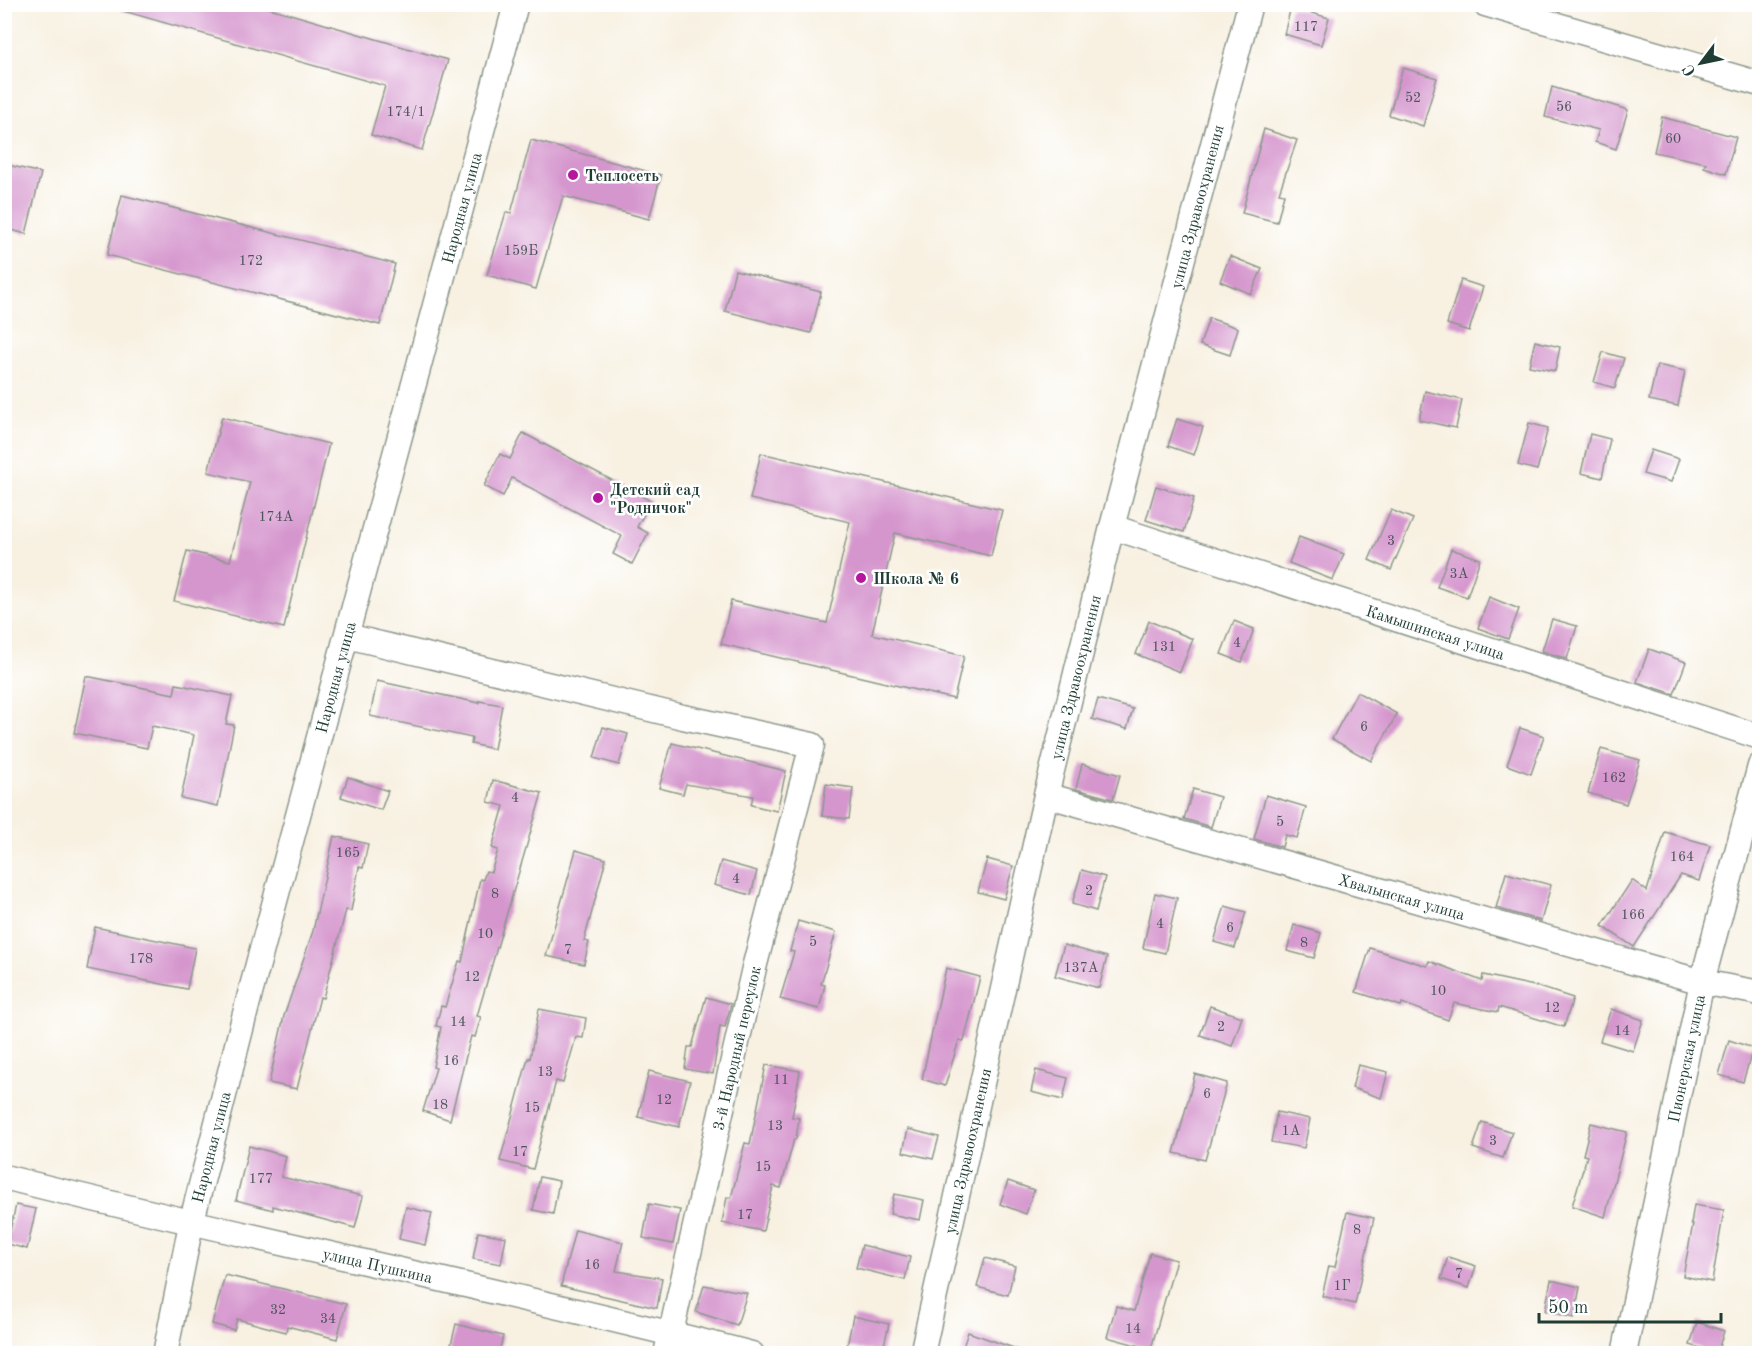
<svg xmlns="http://www.w3.org/2000/svg" width="1764" height="1358" font-family="'Old Standard TT',serif">
<style>
.building{fill:#d596ce}
.lines{fill:none;stroke-linecap:round;stroke-linejoin:round}
.minor-casing{stroke:#8c978b;stroke-width:27}
.minor{stroke:#fff;stroke-width:24}
.poi-dot{fill:#b5179e;stroke:#fff;stroke-width:2}
.labels{text-anchor:middle;stroke-width:5;stroke-linejoin:round;paint-order:stroke}
.number-label{font-size:14px;fill:#4c535a}
.poi-label{font-size:16px;font-weight:bold;fill:#1f3d34;stroke:#fff;text-anchor:start}
.street-label{font-size:16px;fill:#1f3d34;stroke:#fff}
</style>
<rect width="100%" height="100%" fill="#fff"/>
<filter id="ink" filterUnits="userSpaceOnUse"><feTurbulence type="fractalNoise" baseFrequency=".0167" numOctaves="2"/><feDisplacementMap in="SourceGraphic" scale="12" xChannelSelector="R" yChannelSelector="G"/><feConvolveMatrix kernelMatrix="1 2 1 2 8 2 1 2 1" color-interpolation-filters="sRGB"/></filter>
<filter id="wash" filterUnits="userSpaceOnUse"><feTurbulence type="fractalNoise" baseFrequency=".008" numOctaves="4" result="noise"/><feDisplacementMap in="SourceGraphic" scale="24" xChannelSelector="R" yChannelSelector="G"/><feGaussianBlur stdDeviation="1.35" result="paint"/><feColorMatrix in="noise" values="0 0 0 0 0 0 0 0 0 0 0 0 0 0 0 0 0 1.4 0 .05"/><feComposite in="paint" operator="in"/></filter>
<g filter="url(#wash)">
<rect width="100%" height="100%" fill="#f8f1e2"/>
<g id="blocks">
<g class="building">
<polygon points="120,4 256,4 448,60 422,150 371,135 385,86 120,10"/>
<polygon points="1291,7 1329,18 1321,45 1284,34"/>
<polygon points="1403,68 1437,78 1423,126 1389,115"/>
<polygon points="1552,87 1628,110 1616,149 1595,142 1599,130 1545,117"/>
<polygon points="1662,117 1736,137 1726,174 1704,167 1706,163 1654,152"/>
<polygon points="1264,129 1297,140 1279,193 1284,194 1277,222 1242,213"/>
<polygon points="531,140 661,175 649,219 563,196 536,289 487,275 506,212 511,213"/>
<polygon points="4,164 41,173 26,234 4,228"/>
<polygon points="122,195 395,264 380,325 107,255"/>
<polygon points="1230,256 1262,269 1251,294 1220,281"/>
<polygon points="735,270 821,292 811,333 725,311"/>
<polygon points="1461,280 1483,287 1469,331 1447,324"/>
<polygon points="1209,318 1238,328 1230,355 1200,345"/>
<polygon points="1535,341 1560,347 1555,371 1529,366"/>
<polygon points="1603,352 1624,358 1615,388 1594,382"/>
<polygon points="1657,365 1685,371 1678,406 1649,400"/>
<polygon points="1425,391 1462,400 1456,428 1419,420"/>
<polygon points="222,417 329,444 284,628 174,601 187,551 230,561 250,482 208,472"/>
<polygon points="1177,419 1203,427 1194,455 1168,446"/>
<polygon points="1529,423 1548,428 1537,470 1518,465"/>
<polygon points="523,433 651,501 637,527 648,533 632,564 613,554 622,536 512,478 503,496 484,486 500,454 510,459"/>
<polygon points="1590,434 1610,439 1602,478 1581,473"/>
<polygon points="1651,450 1679,459 1671,482 1643,474"/>
<polygon points="761,453 1002,510 991,556 895,533 872,634 964,656 954,699 721,644 731,601 827,623 850,522 750,499"/>
<polygon points="1156,486 1194,498 1184,532 1146,520"/>
<polygon points="1391,510 1413,519 1391,570 1369,560"/>
<polygon points="1299,537 1344,554 1333,580 1289,563"/>
<polygon points="1451,549 1480,559 1467,597 1437,587"/>
<polygon points="1489,597 1519,609 1508,639 1478,628"/>
<polygon points="1552,619 1577,626 1567,659 1542,651"/>
<polygon points="1149,621 1193,639 1180,672 1136,654"/>
<polygon points="1234,621 1254,629 1242,662 1221,654"/>
<polygon points="1649,649 1686,662 1674,694 1637,682"/>
<polygon points="86,676 174,694 176,684 232,696 226,724 234,725 218,806 181,798 194,735 152,726 147,748 74,733"/>
<polygon points="377,681 479,703 479,701 502,705 494,749 471,744 472,738 370,716"/>
<polygon points="1357,692 1397,714 1371,761 1332,739"/>
<polygon points="1098,699 1133,709 1127,729 1092,719"/>
<polygon points="603,727 628,734 619,765 594,758"/>
<polygon points="1520,728 1544,736 1531,774 1507,765"/>
<polygon points="672,743 786,771 777,811 751,805 753,796 686,784 683,794 659,788"/>
<polygon points="1601,749 1640,760 1626,804 1588,793"/>
<polygon points="1082,764 1120,775 1113,799 1076,789"/>
<polygon points="348,777 388,791 381,810 341,797"/>
<polygon points="493,780 542,793 477,1016 481,1017 475,1037 471,1036 450,1120 423,1111 436,1068 433,1067 441,1027 436,1026 441,1006 445,1007 459,961 462,962 480,879 483,880 486,871 491,872 498,850 492,848 504,806 488,802"/>
<polygon points="826,784 853,788 849,819 822,816"/>
<polygon points="1193,789 1220,797 1211,827 1184,819"/>
<polygon points="1266,795 1306,807 1297,838 1285,835 1282,847 1254,839"/>
<polygon points="1665,832 1710,845 1699,881 1681,875 1634,947 1602,926 1632,880 1647,891"/>
<polygon points="334,836 368,844 363,868 359,867 351,911 346,910 323,998 320,997 297,1089 269,1083 284,1016 313,931"/>
<polygon points="576,850 606,859 584,941 589,942 584,964 546,956"/>
<polygon points="987,859 1013,866 1004,899 978,892"/>
<polygon points="721,861 757,871 751,895 714,885"/>
<polygon points="1082,870 1105,877 1096,911 1072,904"/>
<polygon points="1506,873 1551,885 1541,921 1496,908"/>
<polygon points="1155,893 1177,898 1165,953 1143,948"/>
<polygon points="1225,906 1246,912 1235,948 1214,942"/>
<polygon points="798,921 836,932 821,984 825,985 819,1009 780,999 794,952 790,951"/>
<polygon points="1294,925 1321,933 1314,958 1287,951"/>
<polygon points="95,927 195,948 187,989 87,969"/>
<polygon points="1064,945 1107,957 1099,988 1055,976"/>
<polygon points="1370,948 1427,966 1429,961 1482,981 1483,975 1539,987 1573,998 1564,1027 1499,1007 1498,1012 1454,1003 1448,1020 1402,1003 1401,1006 1356,992"/>
<polygon points="946,968 980,977 964,1041 959,1040 945,1086 922,1079"/>
<polygon points="706,997 731,1004 725,1027 720,1026 713,1074 685,1069 688,1047 692,1047"/>
<polygon points="1210,1006 1242,1017 1232,1046 1200,1035"/>
<polygon points="539,1009 586,1018 583,1038 576,1037 563,1083 556,1081 533,1169 500,1161 528,1058 530,1059"/>
<polygon points="1611,1009 1643,1020 1633,1051 1600,1041"/>
<polygon points="1729,1040 1753,1048 1743,1082 1719,1075"/>
<polygon points="766,1065 800,1071 792,1117 799,1118 796,1139 794,1139 781,1188 773,1186 763,1231 722,1223 727,1197 731,1198 745,1143 750,1144"/>
<polygon points="1358,1065 1388,1072 1381,1098 1352,1088"/>
<polygon points="1036,1070 1068,1078 1063,1100 1031,1092"/>
<polygon points="649,1071 690,1081 679,1127 638,1117"/>
<polygon points="1195,1074 1227,1083 1205,1160 1174,1153"/>
<polygon points="1277,1112 1310,1119 1304,1148 1271,1142"/>
<polygon points="1482,1122 1512,1132 1503,1158 1473,1148"/>
<polygon points="1591,1123 1627,1132 1605,1217 1572,1206 1587,1156 1583,1155"/>
<polygon points="908,1129 939,1137 933,1159 903,1152"/>
<polygon points="249,1146 286,1156 281,1177 363,1196 355,1228 273,1206 273,1210 236,1200"/>
<polygon points="540,1177 559,1181 553,1214 533,1210"/>
<polygon points="1008,1181 1034,1190 1026,1214 1000,1204"/>
<polygon points="894,1194 924,1200 920,1220 890,1214"/>
<polygon points="649,1204 680,1210 673,1244 643,1238"/>
<polygon points="16,1205 36,1209 27,1249 7,1244"/>
<polygon points="1694,1205 1724,1210 1712,1282 1683,1276 1693,1224 1691,1224"/>
<polygon points="406,1207 432,1213 425,1245 399,1239"/>
<polygon points="1347,1212 1374,1218 1355,1304 1322,1296 1329,1266 1335,1267"/>
<polygon points="575,1230 623,1242 616,1271 662,1278 657,1308 561,1286"/>
<polygon points="478,1232 506,1237 501,1264 473,1259"/>
<polygon points="862,1245 910,1257 905,1280 856,1268"/>
<polygon points="1150,1253 1176,1260 1151,1349 1107,1337 1116,1306 1134,1311"/>
<polygon points="1448,1257 1476,1266 1469,1288 1441,1279"/>
<polygon points="985,1258 1015,1266 1008,1295 977,1287"/>
<polygon points="225,1275 346,1304 337,1339 287,1326 286,1332 237,1319 234,1330 212,1324"/>
<polygon points="1551,1280 1580,1287 1574,1318 1545,1311"/>
<polygon points="704,1285 747,1293 737,1325 696,1312"/>
<polygon points="853,1316 889,1324 882,1353 847,1347"/>
<polygon points="1697,1322 1724,1331 1717,1353 1690,1345"/>
<polygon points="456,1324 503,1336 499,1353 449,1353"/>
<polygon points="968,1332 1022,1351 1021,1353 961,1353"/>
</g>
</g>
</g>
<g filter="url(#ink)">
<use href="#blocks" fill-opacity="0" stroke="#8c978b" stroke-width="1.5"/>
<g class="lines">
<g class="minor-casing">
<g id="minor">
<polyline points="1485,4 1760,84"/>
<path id="s1" d="M1112,527L1760,737"/>
<polyline points="347,636 683,717 812,745 754,968 666,1354"/>
<path id="s2" d="M1046,795L1702,982L1760,993"/>
<path id="s3" d="M4,1177C253,1240 504,1290 752,1354"/>
<path id="s4" d="M165,1354L191,1224L250,994L516,4"/>
<path id="s5" d="M922,1354L1046,795L1112,527L1250,4"/>
<path id="s6" d="M1624,1354L1702,982L1760,766"/>
</g>
</g>
<use href="#minor" class="minor"/>
</g>
</g>
<g class="poi-dot">
<circle cx="573" cy="175" r="6"/>
<circle cx="598" cy="498" r="6"/>
<circle cx="861" cy="578" r="6"/>
</g>
<g class="labels">
<g class="number-label">
<text x="1306" y="31">117</text>
<text x="1413" y="102">52</text>
<text x="1564" y="111">56</text>
<text x="406" y="116">174/1</text>
<text x="1673" y="143">60</text>
<text x="521" y="255">159Б</text>
<text x="251" y="265">172</text>
<text x="276" y="521">174А</text>
<text x="1391" y="545">3</text>
<text x="1459" y="578">3А</text>
<text x="1237" y="647">4</text>
<text x="1164" y="651">131</text>
<text x="1364" y="731">6</text>
<text x="1614" y="782">162</text>
<text x="515" y="802">4</text>
<text x="1280" y="826">5</text>
<text x="348" y="857">165</text>
<text x="1682" y="861">164</text>
<text x="736" y="883">4</text>
<text x="1089" y="895">2</text>
<text x="495" y="898">8</text>
<text x="1633" y="919">166</text>
<text x="1160" y="928">4</text>
<text x="1230" y="932">6</text>
<text x="485" y="938">10</text>
<text x="813" y="946">5</text>
<text x="1304" y="947">8</text>
<text x="568" y="954">7</text>
<text x="141" y="963">178</text>
<text x="1081" y="972">137А</text>
<text x="472" y="981">12</text>
<text x="1438" y="995">10</text>
<text x="1552" y="1012">12</text>
<text x="458" y="1026">14</text>
<text x="1221" y="1031">2</text>
<text x="1622" y="1035">14</text>
<text x="451" y="1065">16</text>
<text x="545" y="1076">13</text>
<text x="781" y="1084">11</text>
<text x="1207" y="1098">6</text>
<text x="664" y="1104">12</text>
<text x="440" y="1109">18</text>
<text x="532" y="1112">15</text>
<text x="775" y="1130">13</text>
<text x="1291" y="1135">1А</text>
<text x="1493" y="1145">3</text>
<text x="520" y="1156">17</text>
<text x="763" y="1171">15</text>
<text x="261" y="1183">177</text>
<text x="745" y="1219">17</text>
<text x="1357" y="1234">8</text>
<text x="592" y="1269">16</text>
<text x="1459" y="1278">7</text>
<text x="1342" y="1290">1Г</text>
<text x="278" y="1314">32</text>
<text x="328" y="1323">34</text>
<text x="1133" y="1333">14</text>
</g>
<g class="poi-label">
<text x="585" y="181">Теплосеть</text>
<text x="610" y="495">Детский сад<tspan x="610" dy="18">"Родничок"</tspan></text>
<text x="873" y="584">Школа № 6</text>
</g>
<g class="street-label">
<text dy="6" stroke="none"><textPath href="#s5" startOffset="1180">улица Здравоохранения</textPath></text>
<text dy="6" stroke="none"><textPath href="#s4" startOffset="1184">Народная улица</textPath></text>
<text dy="6" stroke="none"><textPath href="#s1" startOffset="340">Камышинская улица</textPath></text>
<text dy="6" stroke="none"><textPath href="#s5" startOffset="694">улица Здравоохранения</textPath></text>
<text dy="6" stroke="none"><textPath href="#s4" startOffset="698">Народная улица</textPath></text>
<text dy="6" stroke="none"><textPath href="#s2" startOffset="370">Хвалынская улица</textPath></text>
<text transform="translate(736 1048) rotate(-77)" y="6">3-й Народный переулок</text>
<text dy="6" stroke="none"><textPath href="#s6" startOffset="302">Пионерская улица</textPath></text>
<text dy="6" stroke="none"><textPath href="#s4" startOffset="212">Народная улица</textPath></text>
<text dy="6" stroke="none"><textPath href="#s5" startOffset="208">улица Здравоохранения</textPath></text>
<text dy="6" stroke="none"><textPath href="#s3" startOffset="384">улица Пушкина</textPath></text>
</g>
</g>
<rect width="1764" height="1358" fill="none" stroke="#fff" stroke-width="24"/>
<g transform="translate(1701 63) rotate(238)" stroke="#ffffff" stroke-width="4.5" paint-order="stroke">
<path d="M0-4.5L10 22L0 15L-10 22Z" fill="#1f3d34"/>
<text y="-9" font-size="16" font-weight="bold" text-anchor="middle" fill="#1f3d34">С</text>
</g>
<path d="M1539 1313v9h182v-9" fill="none" stroke="#1f3d34" stroke-width="3"/>
<text x="1548" y="1313" font-size="18" fill="#1f3d34" stroke="#ffffff" stroke-width="4.5" paint-order="stroke">50 m</text>
</svg>
